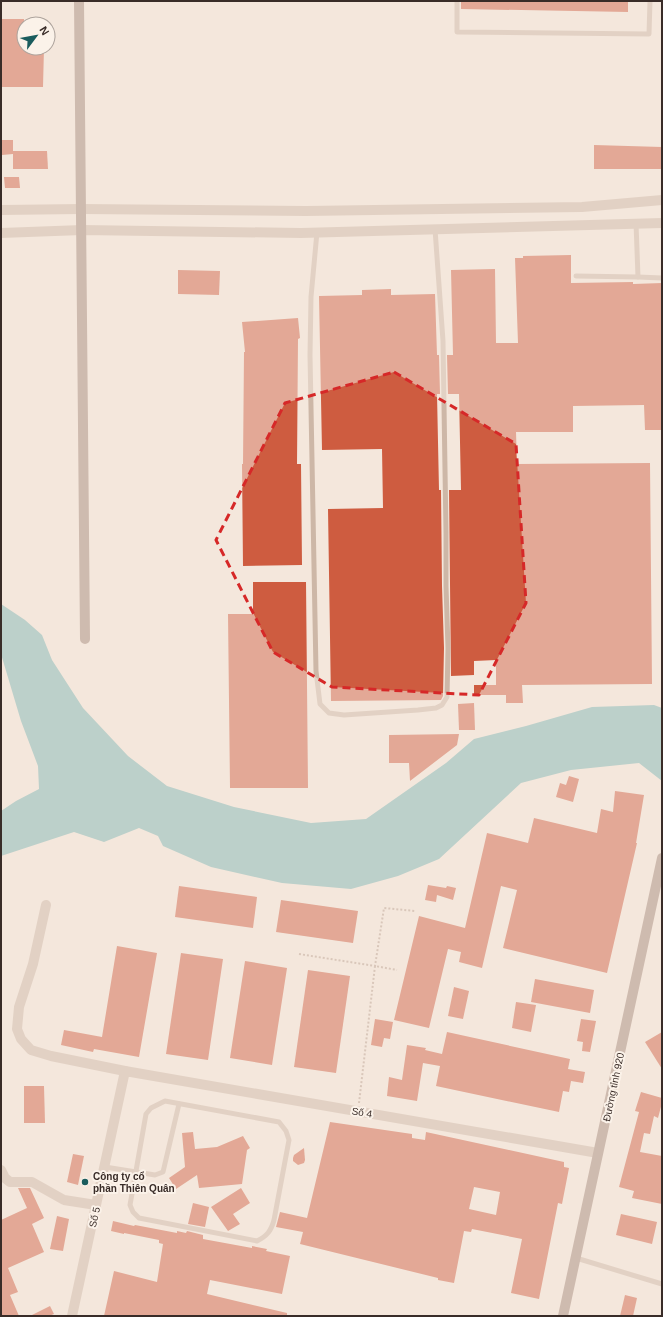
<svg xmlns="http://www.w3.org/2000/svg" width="663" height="1317" font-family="Arial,sans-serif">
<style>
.water{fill:#79b3b3}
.building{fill:#ce5c40;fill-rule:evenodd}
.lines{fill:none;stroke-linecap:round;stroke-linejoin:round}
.path{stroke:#b9a091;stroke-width:2;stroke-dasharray:2 2;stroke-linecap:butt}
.service{stroke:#cdb7a7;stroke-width:5}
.minor{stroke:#cdb7a7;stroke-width:10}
.tertiary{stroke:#cdb7a7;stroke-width:10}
.secondary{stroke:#a18578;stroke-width:10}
.marked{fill:none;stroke:#d62828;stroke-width:3;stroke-dasharray:8 5;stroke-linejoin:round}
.poi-dot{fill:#1a5c5d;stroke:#fbf2e9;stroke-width:1.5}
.labels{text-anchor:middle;stroke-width:4;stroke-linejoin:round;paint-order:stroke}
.street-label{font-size:10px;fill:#392c28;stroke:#fbf2e9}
.poi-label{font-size:10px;font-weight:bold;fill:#392c28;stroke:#fbf2e9;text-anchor:start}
</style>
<rect width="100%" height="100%" fill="#f4e7dc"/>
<polygon class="water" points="1,604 25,620 42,635 52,660 83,708 128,756 167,786 234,807 311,823 366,819 446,763 474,739 526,726 592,707 654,705 662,708 662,781 639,763 571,770 521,783 439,859 398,876 351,889 282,883 211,867 163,846 158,836 139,828 104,842 74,832 1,856 1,811 16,801 39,789 38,766 21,721 1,654"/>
<g class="building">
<polygon points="461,1 628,1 628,12 461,9"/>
<polygon points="1,19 24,19 24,48 44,48 43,87 1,87"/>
<polygon points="1,140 13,140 13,154 2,155"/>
<polygon points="594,145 662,147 662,169 594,169"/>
<polygon points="13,151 47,151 48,169 13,169"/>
<polygon points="4,177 19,177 20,188 5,188"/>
<polygon points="571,255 571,283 633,282 633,284 662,283 662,430 645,430 644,405 573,406 573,432 516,432 517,464 650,463 652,684 522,685 523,703 506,703 506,695 474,695 474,685 496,685 496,660 474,661 474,675 451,676 449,490 461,490 459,394 448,394 447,355 453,355 451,270 495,269 496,343 518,343 515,258 523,258 523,256"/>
<polygon points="178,270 220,271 219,295 178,294"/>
<polygon points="391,289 391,295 435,294 437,355 439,355 440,394 437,394 439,490 441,490 442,586 444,648 443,696 441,700 331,701 328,509 383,508 382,449 322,450 319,296 362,295 362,290"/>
<polygon points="298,318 300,338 298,339 297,464 301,464 302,565 243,566 242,464 243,464 244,352 245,352 242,322"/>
<polygon points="253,582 306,582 308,788 230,788 228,614 253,614"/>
<polygon points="474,703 475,730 459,730 458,704"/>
<polygon points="459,734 457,745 410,781 409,763 389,763 389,735"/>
<polygon points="569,776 579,779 573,802 556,797 560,783 566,785"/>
<polygon points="615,791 644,795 636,843 637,843 607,973 503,948 517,890 501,886 482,968 459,962 461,952 448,949 429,1028 394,1020 419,916 465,928 487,833 528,843 534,818 597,833 601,809 613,812"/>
<polygon points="428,885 446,888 447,886 456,888 453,900 437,895 436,902 425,900"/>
<polygon points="179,886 257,897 253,928 175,917"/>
<polygon points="281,900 358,911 353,943 276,932"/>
<polygon points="117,946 157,953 139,1057 94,1049 93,1052 61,1045 64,1030 102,1037"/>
<polygon points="181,953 223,959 208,1060 166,1054"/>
<polygon points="245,961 287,968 272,1065 230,1058"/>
<polygon points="308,970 350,976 336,1073 294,1067"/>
<polygon points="535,979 594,990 590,1013 531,1002"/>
<polygon points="454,987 469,991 463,1019 448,1016"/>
<polygon points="516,1002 536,1005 531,1032 512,1028"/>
<polygon points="375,1019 393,1022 390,1039 384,1038 382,1047 371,1045"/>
<polygon points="581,1019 596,1021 590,1052 582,1051 583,1042 577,1041"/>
<polygon points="447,1032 570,1059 568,1069 585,1072 583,1083 571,1081 569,1092 563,1091 559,1112 436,1086 440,1066 423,1063 417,1101 387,1096 389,1077 402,1080 407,1045 426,1048 425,1050 442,1054"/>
<polygon points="662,1032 662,1069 645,1042"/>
<polygon points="24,1086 44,1086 45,1123 24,1123"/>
<polygon points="641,1092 662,1098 662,1103 658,1118 654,1116 650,1134 644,1133 640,1152 662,1156 662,1204 632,1198 634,1191 619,1187 639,1112 635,1111"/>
<path d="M330,1122L412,1134V1138L425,1140L426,1132L564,1162V1167L569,1168L562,1204L558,1203L539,1299L511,1293L522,1239L472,1229L471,1232L464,1231L454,1283L438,1280V1278L300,1244L303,1232L276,1227L280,1212L307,1218ZM474,1187L500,1192L496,1215L469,1209Z"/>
<polygon points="193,1132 195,1149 217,1147 243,1136 250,1148 247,1150 242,1184 199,1188 197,1175 176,1189 169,1178 185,1167 182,1133"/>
<polygon points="304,1148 305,1160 304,1163 298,1165 293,1161 293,1158 294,1155"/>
<polygon points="73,1154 84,1156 78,1185 67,1182"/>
<polygon points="18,1188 30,1188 44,1218 32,1224 44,1252 8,1268 18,1292 10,1295 19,1316 1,1316 1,1220 27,1208"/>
<polygon points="241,1188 250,1203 233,1214 240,1224 228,1231 211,1207"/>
<polygon points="193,1203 209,1207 205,1227 188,1224"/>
<polygon points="621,1214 657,1222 652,1244 616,1235"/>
<polygon points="57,1216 69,1219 63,1251 50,1249"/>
<polygon points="113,1221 134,1226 135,1225 177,1233 177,1231 186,1233 187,1231 203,1235 203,1239 252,1248 252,1246 267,1249 266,1251 290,1256 282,1294 210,1280 207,1294 287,1313 287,1316 104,1316 114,1271 157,1282 163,1244 159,1243 159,1240 124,1233 124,1234 111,1231"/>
<polygon points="625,1295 637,1298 633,1316 620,1316"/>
<polygon points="50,1306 54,1314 49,1316 30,1316"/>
</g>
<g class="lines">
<g class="path">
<polyline points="299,954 375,966 384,908 415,911"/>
<polyline points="359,1103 375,966 397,970"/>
</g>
<g class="service">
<polyline points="457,1 457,32 649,34 650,1"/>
<polyline points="317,232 311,297 310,355 316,671 320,704 329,713 344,715 418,710 436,708 442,705 447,697 448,648 446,586 446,533 443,341 435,229"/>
<polyline points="576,276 638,277 636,223"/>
<polyline points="638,277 662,278"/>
<path d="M165,1101L279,1122L286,1131L289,1140L274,1220C271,1231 267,1236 257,1241L139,1218L133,1212L130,1205L146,1114L151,1108Z"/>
<polyline points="105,1167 155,1175 163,1172 179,1104"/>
<polyline points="576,1258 662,1284"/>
</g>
<g class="minor">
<polyline points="46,905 33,964 19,1007 17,1029 21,1039 31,1050 51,1056 125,1071"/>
<polyline points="1,1170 5,1178 10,1182 32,1182 64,1200 96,1205"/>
</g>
<g class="tertiary">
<polyline points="1,210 81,209 306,211 582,207 662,200"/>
<polyline points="1,233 82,230 301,233 662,223"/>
<polyline points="72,1316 125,1071 598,1153"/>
</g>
<g class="secondary">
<polyline points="79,1 85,639"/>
<polyline points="563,1316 662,858"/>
</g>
</g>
<path d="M0 0H663V1317H0ZM394,372L516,444L526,603L479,695L332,687L273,652L216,540L285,403Z" fill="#f4e7dc" fill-opacity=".55" fill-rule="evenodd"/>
<path class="marked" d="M394,372L516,444L526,603L479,695L332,687L273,652L216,540L285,403Z"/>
<circle class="poi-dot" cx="85" cy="1182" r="4"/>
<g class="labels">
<g class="street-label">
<text transform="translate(613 1087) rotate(-78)" y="4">Đường tỉnh 920</text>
<text transform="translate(362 1112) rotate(10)" y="4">Số 4</text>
<text transform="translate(94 1217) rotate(-78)" y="4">Số 5</text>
</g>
<g class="poi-label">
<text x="93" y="1180">Công ty cổ<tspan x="93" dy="12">phần Thiên Quân</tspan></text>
</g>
</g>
<rect width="663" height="1317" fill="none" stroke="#392c28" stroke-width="4"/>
<g transform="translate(36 36) rotate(58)"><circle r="19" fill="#fbf2e9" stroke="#ada39c"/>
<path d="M0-3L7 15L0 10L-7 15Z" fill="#1a5c5d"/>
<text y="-6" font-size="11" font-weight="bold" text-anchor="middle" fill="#392c28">N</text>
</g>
</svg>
